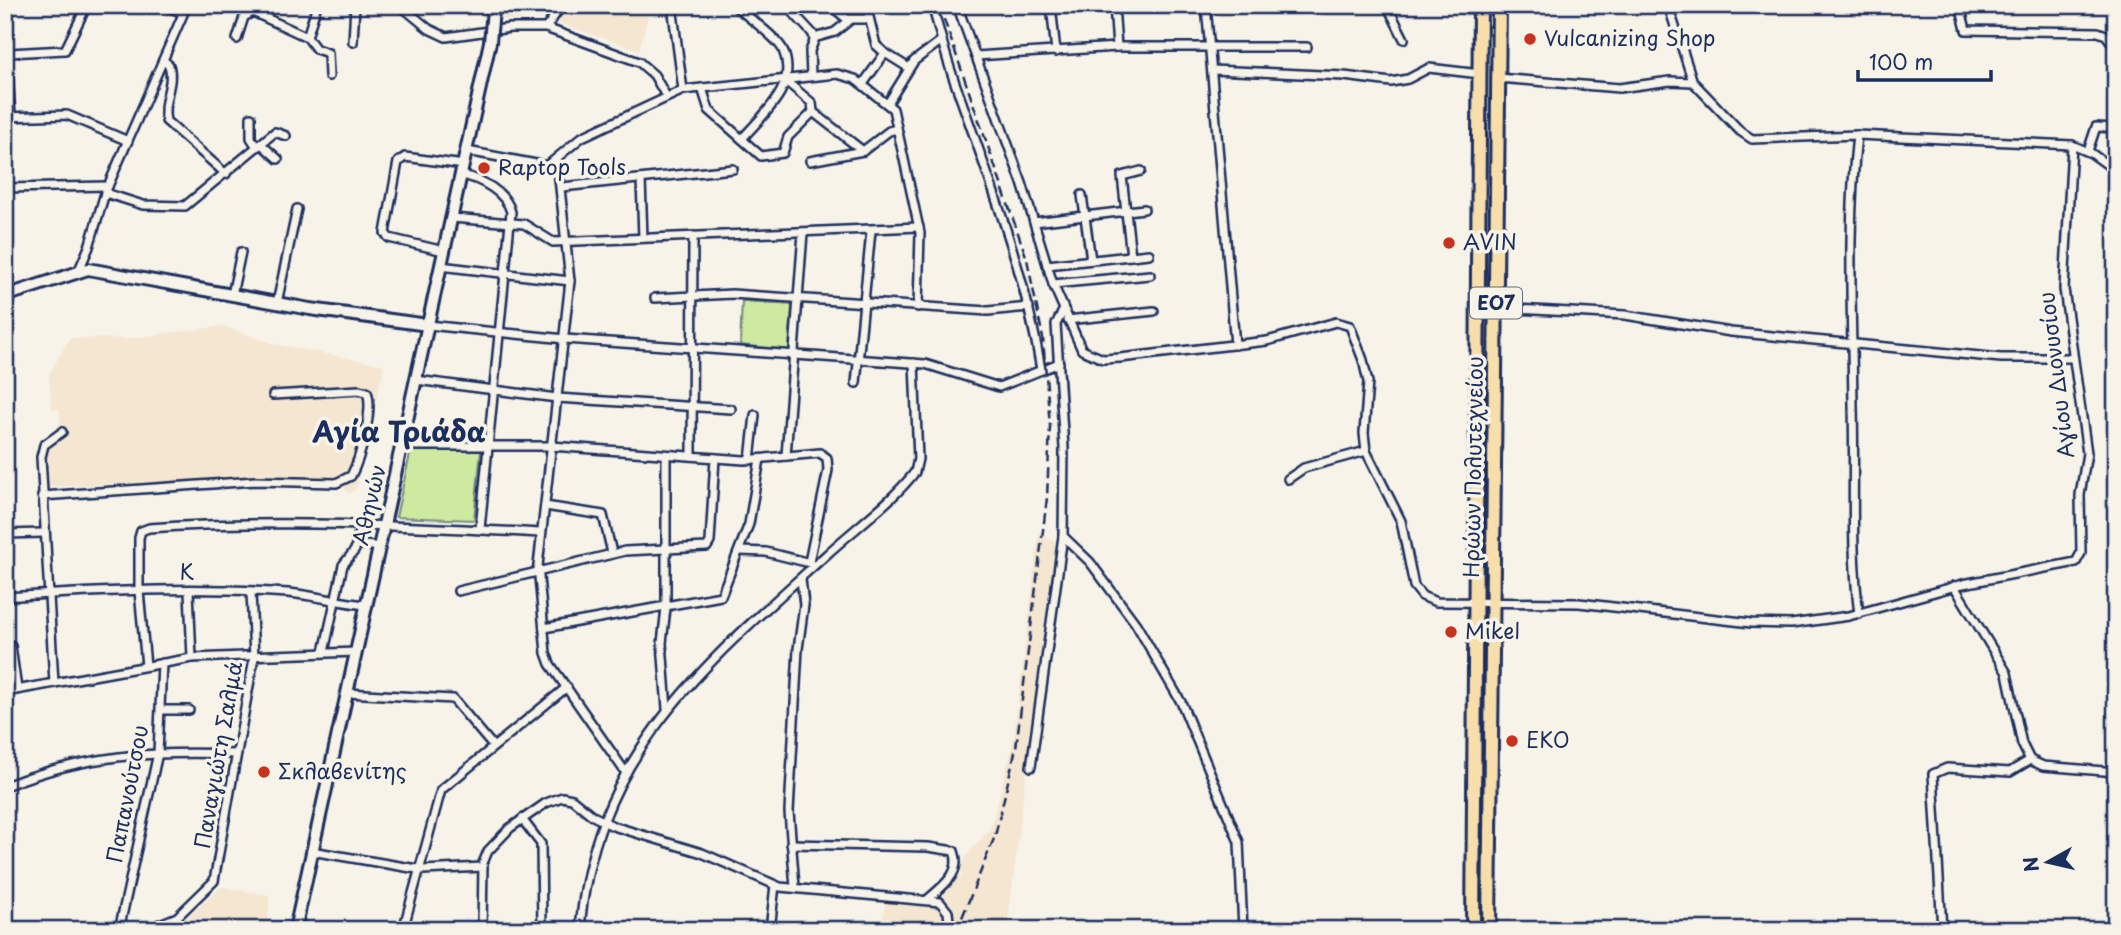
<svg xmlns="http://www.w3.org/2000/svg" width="2121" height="935" font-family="'Playpen Sans',sans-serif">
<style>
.built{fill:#f4e6d1}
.green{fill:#cee9a0;stroke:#748c7f;stroke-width:2}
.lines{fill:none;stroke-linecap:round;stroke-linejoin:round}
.street-casing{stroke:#1b2f5e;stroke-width:12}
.secondary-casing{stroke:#1b2f5e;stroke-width:16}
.primary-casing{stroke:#1b2f5e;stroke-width:18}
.street{stroke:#f7f3e8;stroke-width:7}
.secondary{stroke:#f7f3e8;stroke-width:10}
.primary{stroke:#f8deab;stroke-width:12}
.rail{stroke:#1b2f5e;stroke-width:2.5;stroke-dasharray:10 5;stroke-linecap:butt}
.secondary-bridge-casing{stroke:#1b2f5e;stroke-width:16;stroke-linecap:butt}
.secondary-bridge{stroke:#f7f3e8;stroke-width:10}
.poi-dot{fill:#c8321e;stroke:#f7f3e8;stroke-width:2.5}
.labels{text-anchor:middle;stroke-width:7;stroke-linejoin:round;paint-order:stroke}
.shield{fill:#f7f3e8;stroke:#5d6a87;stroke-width:2}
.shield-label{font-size:19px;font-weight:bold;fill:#1b2f5e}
.poi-label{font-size:21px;fill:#1b2f5e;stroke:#f7f3e8;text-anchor:start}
.street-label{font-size:21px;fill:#1b2f5e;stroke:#f7f3e8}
.district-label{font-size:28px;font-weight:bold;fill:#1b2f5e;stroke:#f7f3e8}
</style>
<rect width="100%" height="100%" fill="#f7f3e8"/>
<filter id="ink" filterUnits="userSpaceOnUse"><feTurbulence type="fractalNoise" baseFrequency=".0143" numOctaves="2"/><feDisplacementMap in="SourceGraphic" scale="14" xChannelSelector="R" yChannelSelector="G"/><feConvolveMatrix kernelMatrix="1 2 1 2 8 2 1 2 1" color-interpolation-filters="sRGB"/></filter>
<g filter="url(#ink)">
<g class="built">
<polygon points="502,5 651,5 639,50 543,18 501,20"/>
<polygon points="223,326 274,344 384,365 356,490 348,493 336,478 298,476 47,487 45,450 53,442 61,418 59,409 52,409 49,374 70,338 125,339"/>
<polygon points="1039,534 1057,543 1045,616 1007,930 882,930 886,895 931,900 961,876 963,862 970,851 991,828 1013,744"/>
<polygon points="221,887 269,895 268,930 173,930"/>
</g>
<g class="green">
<polygon points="742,301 792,305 789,350 740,345"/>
<polygon points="411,450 481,450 474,520 396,517"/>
</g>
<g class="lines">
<g class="street-casing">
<g id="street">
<polyline points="164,5 183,13"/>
<polyline points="400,5 429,29 446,37 510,28 546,28 639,62 654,75 666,96"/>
<polyline points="672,5 683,90"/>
<path d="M734,5C745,15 777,37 783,50C799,87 763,114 742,139"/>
<polyline points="786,5 813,34 814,41 810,51 811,76"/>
<polyline points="830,5 847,19 869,19"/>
<polyline points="866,5 876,45 885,53"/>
<path d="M932,5C939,29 945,54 953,77C987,174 1025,269 1041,370"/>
<polyline points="957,5 1022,183 1053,284 1082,350 1103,359 1120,358 1267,341 1336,322 1350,326 1363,360 1368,382 1364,433 1366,451 1401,521 1414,586 1422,596 1436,602 1579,603 1751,623 1791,624 1849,616 1963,584 2076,562 2081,553 2080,495 2087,453 2064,289 2072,145"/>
<polyline points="1051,5 1056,52"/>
<polyline points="1114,5 1117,47"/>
<polyline points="1206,5 1235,345"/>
<polyline points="1387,5 1404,39"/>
<polyline points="1668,5 1693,82"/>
<polyline points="1960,5 1966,30 2098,32 2106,35 2116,48"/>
<polyline points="770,7 772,5"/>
<polyline points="5,27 11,116"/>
<polyline points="546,28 562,5"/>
<polyline points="307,37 317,5"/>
<polyline points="814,38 835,32 850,20"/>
<polyline points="237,39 244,17 253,12 307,37 316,49 328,53 329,76"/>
<polyline points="353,42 355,5"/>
<polyline points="9,53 65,50 87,5"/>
<polyline points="976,56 1117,47 1307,47"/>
<path d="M163,60L169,65C175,84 161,101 166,121L226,174"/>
<polyline points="1212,70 1344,76 1391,82 1408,79 1429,68 1480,74"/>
<polyline points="1498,78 1619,88 1670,81 1693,82 1740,131 1752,139 1857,135 2072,145 2091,153 2116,171"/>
<polyline points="863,84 885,53 909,68"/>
<polyline points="702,88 709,110 761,156 783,153 788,137 813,112 812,103 787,82"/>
<polyline points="888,103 914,61 942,40"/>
<polyline points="813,112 863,151"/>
<polyline points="5,117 67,115 128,141"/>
<polyline points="251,117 251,138 257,147"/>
<path d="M1857,135C1847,224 1852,316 1853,406C1855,475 1850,546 1859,614"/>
<polyline points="261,144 278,159"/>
<polyline points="467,151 547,166 582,137 683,90 837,74 855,79 893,109 920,233 918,307"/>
<polyline points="2088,151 2096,127 2116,128"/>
<polyline points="557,160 570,281 538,566 546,653 550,664 626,773"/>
<polyline points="810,161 863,151 889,131 897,129"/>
<path d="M462,175C481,179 506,192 511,212L480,529"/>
<polyline points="641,179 643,238"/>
<polyline points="562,187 733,169"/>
<polyline points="5,188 108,186"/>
<polyline points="105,193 143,205 185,206 275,132 286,136"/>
<polyline points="1082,195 1091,260"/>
<polyline points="452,218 524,224 553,242 919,227"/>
<polyline points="1034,222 1144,209"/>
<polyline points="444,251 389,238 385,233 398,162 405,157 464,165"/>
<polyline points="1131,256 1122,176 1141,171"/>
<polyline points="1047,265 1149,254"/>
<polyline points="440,266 570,281"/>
<polyline points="79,270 89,247 105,193 187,5"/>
<polyline points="1053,284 1150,275"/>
<polyline points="232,295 241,252"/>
<polyline points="655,298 732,294 988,311 1029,307"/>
<polyline points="277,303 297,209"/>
<polyline points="1496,308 1625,315 1731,332 2001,358 2072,358"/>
<polyline points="1067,320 1154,311"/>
<polyline points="428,325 565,339 925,364 999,387 1059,363"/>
<polyline points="416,380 557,398 731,409"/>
<polyline points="856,383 871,231"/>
<polyline points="403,446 551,446 744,460 820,453 827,458 828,470 809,562"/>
<polyline points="666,455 666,608 662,643 667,709"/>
<polyline points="692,456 693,236"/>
<polyline points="786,456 803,233"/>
<polyline points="750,460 755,415"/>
<polyline points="1288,479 1304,468 1366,451"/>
<path d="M42,496L255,481L336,483L351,476C360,459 374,410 367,392L359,390L273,395"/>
<polyline points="545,506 603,515 612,553"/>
<polyline points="5,534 44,533"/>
<polyline points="1063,536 1090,562 1136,624 1181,702 1239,842 1243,930"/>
<polyline points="357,544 380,547"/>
<polyline points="740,551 766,552 810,563"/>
<polyline points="1954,586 2007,673 2022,744 2030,760 2043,766 2116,772"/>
<polyline points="189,591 192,658"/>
<polyline points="458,591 625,551 707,547 710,542 715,458"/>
<path d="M5,597C99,591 194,586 288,593C314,595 340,603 367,605"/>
<polyline points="544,628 721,596 749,524 760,459"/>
<polyline points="5,642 11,646 17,689"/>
<polyline points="324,652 343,565 355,550 361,522"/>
<path d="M146,666L139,591V538L141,531L149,528C280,519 410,526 541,533"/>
<polyline points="54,683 41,457 44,445 62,432"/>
<polyline points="5,692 192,658 356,652"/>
<polyline points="347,693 453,699 492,745"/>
<polyline points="161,710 189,710"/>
<polyline points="1031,767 1063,536 1064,448 1056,324 1063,311"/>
<path d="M5,786C86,754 151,751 237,754"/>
<polyline points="522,819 541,844 542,930"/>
<path d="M791,844L928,847L954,851C963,874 941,887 927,900"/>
<polyline points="311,851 423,870 483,867"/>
<polyline points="795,887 789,812 798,649 804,605 801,579"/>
<polyline points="119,930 158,753 162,663"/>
<polyline points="145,930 177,917 214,881 254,658 251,592"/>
<polyline points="403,930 441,790 567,687"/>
<polyline points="482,930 483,863 488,851 510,828 546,803 562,797 572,799 593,816 613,826 702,853 780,887 940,902 948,912 950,930"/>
<path d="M580,930C593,755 705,664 826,555C855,528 891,503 915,472L918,459L914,363"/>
<polyline points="770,930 775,885"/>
<polyline points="1942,930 1933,774 1947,768 2010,772 2030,760"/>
</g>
</g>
<g class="secondary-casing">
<g id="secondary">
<polyline points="5,296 88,269 310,309 428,325"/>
<polyline points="295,930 490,42"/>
</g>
</g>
<g class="primary-casing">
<g id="primary">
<polyline points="1473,930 1480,5"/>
<polyline points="1489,930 1499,5"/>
</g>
</g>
<use href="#street" class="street"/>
<use href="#secondary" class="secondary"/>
<use href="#primary" class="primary"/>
<polyline class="rail" points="939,5 1027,259 1043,338 1050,426 1047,498 1016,748 995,836 957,930"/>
<g class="secondary-bridge-casing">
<polyline id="secondary-bridge" points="490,42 493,10"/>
</g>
<use href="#secondary-bridge" class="secondary-bridge"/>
</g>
</g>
<g class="poi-dot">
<circle cx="1530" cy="39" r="7"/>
<circle cx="484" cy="168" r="7"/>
<circle cx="1449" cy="243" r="7"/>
<circle cx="1451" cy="632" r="7"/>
<circle cx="1512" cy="741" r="7"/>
<circle cx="264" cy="772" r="7"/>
</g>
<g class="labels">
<rect class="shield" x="1470" y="287.5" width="52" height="31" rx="5"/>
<g class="shield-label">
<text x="1496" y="310">ΕΟ7</text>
</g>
<g class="poi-label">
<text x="1544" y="46">Vulcanizing Shop</text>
<text x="498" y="175">Raptop Tools</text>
<text x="1463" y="250">AVIN</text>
<text x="1465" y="639">Mikel</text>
<text x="1526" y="748">EKO</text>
<text x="278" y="779">Σκλαβενίτης</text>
</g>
<g class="street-label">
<text transform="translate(2057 375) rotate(-97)" y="7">Αγίου Διονυσίου</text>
<text transform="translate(1474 467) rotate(-89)" y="7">Ηρώων Πολυτεχνείου</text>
<text transform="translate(370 505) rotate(-77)" y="7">Αθηνών</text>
<text x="187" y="580">Κ</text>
<text transform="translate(219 755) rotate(-80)" y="7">Παναγιώτη Σαλμά</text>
<text transform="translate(128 794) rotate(-79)" y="7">Παπανούτσου</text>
</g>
<g class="district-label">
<text x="399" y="442">Αγία Τριάδα</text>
</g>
</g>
<rect width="2121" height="935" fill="none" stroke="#f7f3e8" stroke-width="28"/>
<rect x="14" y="14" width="2093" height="907" fill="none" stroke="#1b2f5e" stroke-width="2.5" filter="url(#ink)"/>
<g transform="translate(2048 862) rotate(262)" stroke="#f7f3e8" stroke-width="5" paint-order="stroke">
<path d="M0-5L12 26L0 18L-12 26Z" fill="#1b2f5e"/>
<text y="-10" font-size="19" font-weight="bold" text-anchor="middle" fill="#1b2f5e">N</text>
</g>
<path d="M1858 70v10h133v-10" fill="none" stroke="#1b2f5e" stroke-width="3.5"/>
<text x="1869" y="70" font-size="21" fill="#1b2f5e" stroke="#f7f3e8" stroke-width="5" paint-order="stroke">100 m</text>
</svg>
